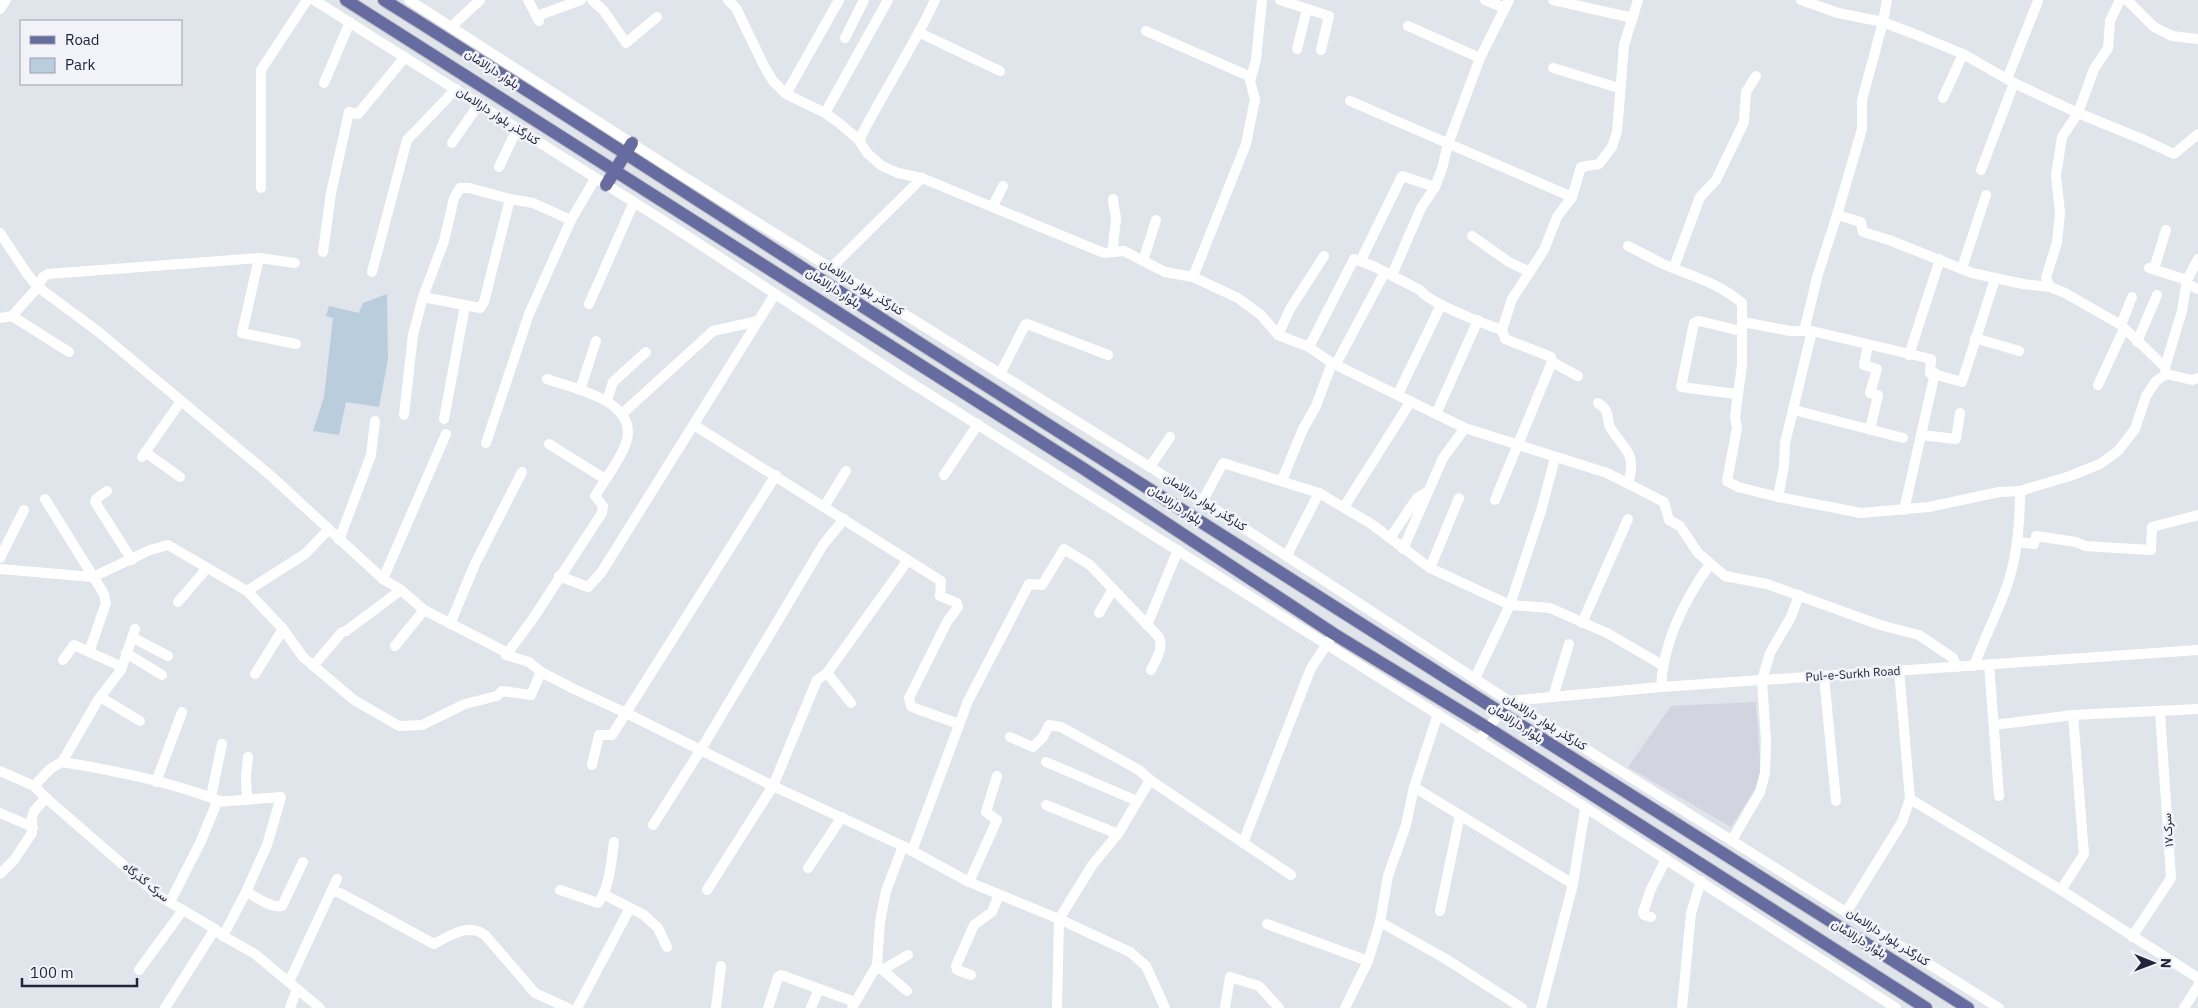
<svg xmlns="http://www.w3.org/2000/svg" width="2198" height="1008" font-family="'IBM Plex Sans',Vazirmatn,sans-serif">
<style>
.built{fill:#d2d5df}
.green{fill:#bacddc}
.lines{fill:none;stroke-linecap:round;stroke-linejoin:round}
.major-casing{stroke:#c1c2c8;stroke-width:14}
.minor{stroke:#fff;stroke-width:10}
.major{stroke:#666c9f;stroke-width:12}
.labels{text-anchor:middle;stroke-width:5;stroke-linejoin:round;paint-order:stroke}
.street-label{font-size:12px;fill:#21243b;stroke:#f1f3f8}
</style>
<rect width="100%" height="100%" fill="#e0e4eb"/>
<polygon class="built" points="1756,702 1761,773 1755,789 1731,827 1628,767 1671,706"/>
<polygon class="green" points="387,294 388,359 379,407 346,402 339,435 313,431 324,397 333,318 326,316 329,306 359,313 363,303"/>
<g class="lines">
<g class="major-casing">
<g id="major">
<polyline points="346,0 1084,469 1334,634 1488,728 1926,1008"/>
<path d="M384,0C568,115 749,234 932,351C1277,571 1622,790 1968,1008"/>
<polyline points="606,185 632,143"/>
</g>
</g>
<g class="minor">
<polyline points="314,0 678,230 897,374 1580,804 1896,1008"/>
<polyline points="409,0 678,173 1150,467 1509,701 1999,1008"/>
<polyline points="528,0 539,21"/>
<polyline points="592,0 604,11 626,43 657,17"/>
<polyline points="728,0 736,8 764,66 773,81 786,94 825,113 839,123 859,140 867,153 882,166 898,173 922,178 1104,253 1124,251 1165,272 1193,277 1238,298 1261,315 1278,335 1309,347 1332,363 1436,414 1465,428 1607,473 1664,502 1669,520 1680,526 1698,553 1725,576 1767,584 1880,625 1919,635 1953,658 1957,667"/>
<polyline points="1280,0 1329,16 1321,50"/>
<polyline points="1485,0 1505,8"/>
<polyline points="1553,0 1633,18"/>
<polyline points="1801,0 1838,13 1883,22 1922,37 1963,54 2014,83 2078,113 2144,140 2174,154 2198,134"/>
<polyline points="2127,0 2154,27 2172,36 2198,39"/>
<polyline points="0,9 6,0"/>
<polyline points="537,16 581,0"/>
<polyline points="1408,26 1480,58"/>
<polyline points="451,27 480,0"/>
<polyline points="1146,31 1251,77"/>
<polyline points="920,33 1000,71"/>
<polyline points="845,38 864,0"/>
<polyline points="1297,49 1307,9"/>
<polyline points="1553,68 1619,88"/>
<polyline points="2007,79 2038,1"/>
<polyline points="324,83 350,22"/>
<polyline points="786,94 839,0"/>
<polyline points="1943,98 1963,54"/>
<polyline points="1350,101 1572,197"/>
<polyline points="825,113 888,0"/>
<path d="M859,140C883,92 913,48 935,0"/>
<polyline points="452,143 479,104"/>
<polyline points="499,167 517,129"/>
<polyline points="1981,170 2014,83"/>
<polyline points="261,188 261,70 307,0"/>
<polyline points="993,206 1003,186"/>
<polyline points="1837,215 1861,222 1863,232 1889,240 1972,273 2023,284 2050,287 2065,293 2121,325 2165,367 2166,374"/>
<polyline points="0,233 28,275 38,287 100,333 271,476 383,579 401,590 424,610 504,651 506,655 529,662 541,672 574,689 626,713 773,786 903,846 969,882 1059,919 1130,952 1146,966 1165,1008"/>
<polyline points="1472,236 1509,262 1530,272"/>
<path d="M1628,246C1640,252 1651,258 1663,264C1693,277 1715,281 1742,303V365L1735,417L1737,428L1727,481L1738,487L1778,497L1861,513L1929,507L1999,492L2020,491L2070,476L2100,464L2118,451L2135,429L2146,396L2156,381L2166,374L2192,380L2198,378"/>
<polyline points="323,252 331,193 349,112 358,114 405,57"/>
<path d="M1113,252C1113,241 1115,230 1116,219C1116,213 1113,206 1113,199"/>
<polyline points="259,258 242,333 296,344"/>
<polyline points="1361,260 1402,176 1435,187"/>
<polyline points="1143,261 1156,220"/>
<polyline points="1674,267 1700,197 1716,180 1744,122 1746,92 1756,76"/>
<polyline points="831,268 922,178"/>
<polyline points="1962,268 1986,195"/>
<polyline points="2149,268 2187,280"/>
<polyline points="2154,269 2166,230"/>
<polyline points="372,272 407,140 456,89"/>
<polyline points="1392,275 1421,208 1435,187 1442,169 1448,144 1480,58 1509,0"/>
<polyline points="1193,277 1246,144 1255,99 1250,81 1256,60 1262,0"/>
<polyline points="2187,284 2198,289"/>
<polyline points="2050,287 2046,278 2057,242 2060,213 2056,175 2062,137 2078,113 2094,69 2108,48 2110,21 2120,0"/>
<polyline points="423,297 480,308 484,302 510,199"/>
<polyline points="589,304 634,202"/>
<polyline points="12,316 69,352"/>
<polyline points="0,318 12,316 38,287 43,277 48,274 259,258 295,263"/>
<polyline points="1743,322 1790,331 1812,331 1931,359 1930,373 1962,382 1995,279"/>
<polyline points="2121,325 2132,297"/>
<polyline points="1804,331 1818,274 1837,215 1862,129 1862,100 1883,22 1887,0"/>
<polyline points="1278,335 1290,309 1324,256"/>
<polyline points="1975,338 2019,351"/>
<polyline points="2137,342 2157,295"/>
<polyline points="1868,345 1864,365 1877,369 1870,393 1878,395 1870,430"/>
<path d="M1309,347L1354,259L1373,266L1420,290C1427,302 1487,325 1502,330"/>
<polyline points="1909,355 1940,259"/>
<polyline points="1336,364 1385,272"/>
<polyline points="2165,367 2182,311 2187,280 2198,259"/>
<polyline points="1000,374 1025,325 1027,324 1108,355"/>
<polyline points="1578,376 1552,362 1551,357 1505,339 1502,330 1512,299 1544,250 1557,217 1572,197 1581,167 1599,164 1612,147 1617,132 1624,45 1638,0"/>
<polyline points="2098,385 2124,329"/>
<polyline points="580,390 596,341"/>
<polyline points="1398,394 1441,305"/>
<polyline points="1736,394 1681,387 1694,323 1699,321 1741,331"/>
<polyline points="607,400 613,382 646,352"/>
<path d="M1598,403C1601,405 1605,408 1606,411C1609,416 1607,422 1610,427C1623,449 1638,453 1628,483"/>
<polyline points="1794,410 1903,438"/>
<polyline points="623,413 713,331 758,321"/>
<polyline points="1436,414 1478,320"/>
<polyline points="404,415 413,335 423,297 444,241 454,198 460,188 469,188 510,199 533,203 571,220"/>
<polyline points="444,419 465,306"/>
<polyline points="694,425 941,581 940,596 957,603 958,607 947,622 909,698 911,706 917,709 959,724"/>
<polyline points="1922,435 1956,439 1960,413"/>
<polyline points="486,443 529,314 571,220 595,179"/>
<polyline points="549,444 605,479"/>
<polyline points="145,452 180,477"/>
<polyline points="142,457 181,401"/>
<polyline points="1150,467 1170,437"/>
<polyline points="944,475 978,424"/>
<polyline points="1282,480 1303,429 1316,406 1332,363"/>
<polyline points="107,491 96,499 95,502 132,560"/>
<polyline points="1778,497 1784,466 1785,443 1812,331"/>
<polyline points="45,499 104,594 106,603 89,652"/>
<polyline points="1495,500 1552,362"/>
<polyline points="1202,502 1223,463 1319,493 1370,523 1430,568 1510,605 1550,608 1607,633 1662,665"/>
<polyline points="824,507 846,471"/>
<polyline points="1344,507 1411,401"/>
<polyline points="1904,510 1935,373"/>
<polyline points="1390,538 1417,498 1427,492"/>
<polyline points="339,540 371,455 375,421"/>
<polyline points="2018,542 2034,544 2036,536 2076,542 2085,546 2151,550 2152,527 2198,515"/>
<polyline points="1403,549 1443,458 1465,428"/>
<polyline points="1287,555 1319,493"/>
<polyline points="0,558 24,510"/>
<polyline points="1430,568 1459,498"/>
<polyline points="0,569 93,577 150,550 168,545 247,591 305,554 328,530"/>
<polyline points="559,576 588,587 601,573 775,294"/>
<polyline points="383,579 446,434"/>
<polyline points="247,591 283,629 303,657 354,700 399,726 422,725 465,704 497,696 502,691 531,695 541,672"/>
<polyline points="178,602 207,568"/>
<polyline points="1099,613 1113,589"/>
<polyline points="1582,623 1628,519"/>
<polyline points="450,624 475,564 522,472"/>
<polyline points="1147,625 1178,550"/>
<polyline points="132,637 168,656"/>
<polyline points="395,646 424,610"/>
<polyline points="126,653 162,675"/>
<path d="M506,655L532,620L602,513L603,506L595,496C603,483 624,454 627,440C636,400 575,389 547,379"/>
<polyline points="63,660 74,645 122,667"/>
<polyline points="1989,664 1999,796"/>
<polyline points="313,666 342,632 346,631 401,590"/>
<path d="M1974,666C1983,641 1995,618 2004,594C2017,562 2020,525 2020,491"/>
<polyline points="827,673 851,703"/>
<polyline points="255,674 283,629"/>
<polyline points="1824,677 1836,801"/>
<polyline points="1475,678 1510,605 1541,511 1555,458"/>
<path d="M1661,687C1663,643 1685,599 1710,564"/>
<polyline points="100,697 140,721"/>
<polyline points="1553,697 1569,644"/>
<polyline points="1994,725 2073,715 2198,709"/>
<polyline points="1010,737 1033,747 1043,737 1049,725 1061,727 1139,770 1150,780 1291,875"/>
<polyline points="1479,740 1509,701 1661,687 2198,650"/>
<path d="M62,762C113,770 171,782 220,801"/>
<polyline points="1046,762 1137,801"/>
<polyline points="592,765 599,735 612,735 776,475"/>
<polyline points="0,771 34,786 46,798 159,896 215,929 223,936 255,954 320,1008"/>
<polyline points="156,782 182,712"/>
<polyline points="34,786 50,769 62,762 98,700 121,670 135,629"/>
<polyline points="1414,787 1573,884"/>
<polyline points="211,797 222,744"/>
<polyline points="247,799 246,776 248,757"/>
<polyline points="1910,799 2061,890 2198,978"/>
<polyline points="1046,805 1118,834"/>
<polyline points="0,813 33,827"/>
<polyline points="653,825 700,751 823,545 844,519"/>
<polyline points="1732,840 1760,792 1765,773 1766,741 1762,680 1770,653 1791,617 1799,595"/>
<polyline points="1243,843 1311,668 1329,641"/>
<path d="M912,851L968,701L1029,584L1042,585L1064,549L1090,565L1158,636C1165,647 1156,659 1151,670"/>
<polyline points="808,868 842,817"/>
<polyline points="0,874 14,860 32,833 32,818 34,811 46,798"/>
<polyline points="969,882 997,820 986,812 997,776"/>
<path d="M560,890L598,903C610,887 611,862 614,842"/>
<polyline points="707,890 773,786 817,680 827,673 908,560"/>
<polyline points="2061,890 2084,854 2073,715"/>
<path d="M332,891L340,893L434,944C450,935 469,923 485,935L535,993L568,1008"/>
<path d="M246,892C256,896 271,909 282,906L303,862"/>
<polyline points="603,894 644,915 658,928 667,947"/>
<polyline points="170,902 201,841 217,802 281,797 267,845 246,892 223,936"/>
<polyline points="1440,911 1460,815"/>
<polyline points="1847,911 1902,822 1910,799 1899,670"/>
<polyline points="1651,917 1644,915 1643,912 1651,889 1666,859"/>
<polyline points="1380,922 1446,959 1522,1008"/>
<polyline points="1267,924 1368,961"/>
<polyline points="2132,937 2171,878 2160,712"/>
<polyline points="877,965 907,991"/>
<polyline points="139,970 183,910"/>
<polyline points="882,970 908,955"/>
<polyline points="971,975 957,970 956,966 974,925 992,912 999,895"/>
<polyline points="289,982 337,879"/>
<polyline points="165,1008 215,929"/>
<polyline points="290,1008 297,989"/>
<polyline points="577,1008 630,908"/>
<polyline points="716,1008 721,966"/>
<polyline points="768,1008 778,977 781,975 855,1002"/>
<polyline points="811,1008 819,989"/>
<polyline points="852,1008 877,965 880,922 886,891 903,846"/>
<polyline points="1057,1008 1059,919 1093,864 1118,834 1150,780"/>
<polyline points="1225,1008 1230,977 1259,986 1279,1008"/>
<polyline points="1345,1008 1368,961 1380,922 1388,876 1406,825 1414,787 1438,714"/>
<polyline points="1541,1008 1573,884 1585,809"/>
<polyline points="1682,1008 1691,913 1701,881"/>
<polyline points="2184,1008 2198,986"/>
</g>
<use href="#major" class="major"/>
</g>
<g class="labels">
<g class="street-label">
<text transform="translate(492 69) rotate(33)" y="4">بلوار دارالامان</text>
<text transform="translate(498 116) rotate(33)" y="4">کنارگذر بلوار دارالامان</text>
<text transform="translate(862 287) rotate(32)" y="4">کنارگذر بلوار دارالامان</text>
<text transform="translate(833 288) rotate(33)" y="4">بلوار دارالامان</text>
<text transform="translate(1205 502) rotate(33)" y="4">کنارگذر بلوار دارالامان</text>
<text transform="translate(1175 505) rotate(33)" y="4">بلوار دارالامان</text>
<text transform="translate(1853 674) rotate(-4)" y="4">Pul-e-Surkh Road</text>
<text transform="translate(1545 722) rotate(32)" y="4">کنارگذر بلوار دارالامان</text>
<text transform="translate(1516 723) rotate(33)" y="4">بلوار دارالامان</text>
<text transform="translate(2168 830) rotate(-94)" y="4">سرک۱۷</text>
<text transform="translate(146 882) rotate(39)" y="4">سرک گذرگاه</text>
<text transform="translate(1888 937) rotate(33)" y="4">کنارگذر بلوار دارالامان</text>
<text transform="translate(1859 939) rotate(32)" y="4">بلوار دارالامان</text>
</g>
</g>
<rect x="20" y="20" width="162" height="65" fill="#f1f3f8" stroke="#9ea0ac"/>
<rect x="30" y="36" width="25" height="8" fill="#666c9f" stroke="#9ea0ac"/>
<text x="65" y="45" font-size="15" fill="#21243b">Road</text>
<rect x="30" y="58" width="25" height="15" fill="#bacddc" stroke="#9ea0ac"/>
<text x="65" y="70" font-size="15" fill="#21243b">Park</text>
<g transform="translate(2153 963) rotate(91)" stroke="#f1f3f8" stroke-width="4" paint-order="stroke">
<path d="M0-4L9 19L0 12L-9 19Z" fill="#21243b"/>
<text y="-8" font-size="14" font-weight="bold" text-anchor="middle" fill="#21243b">N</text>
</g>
<path d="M22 978v8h115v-8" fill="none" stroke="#21243b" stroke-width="2.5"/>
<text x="30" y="978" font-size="15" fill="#21243b" stroke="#f1f3f8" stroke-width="4" paint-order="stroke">100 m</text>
</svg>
